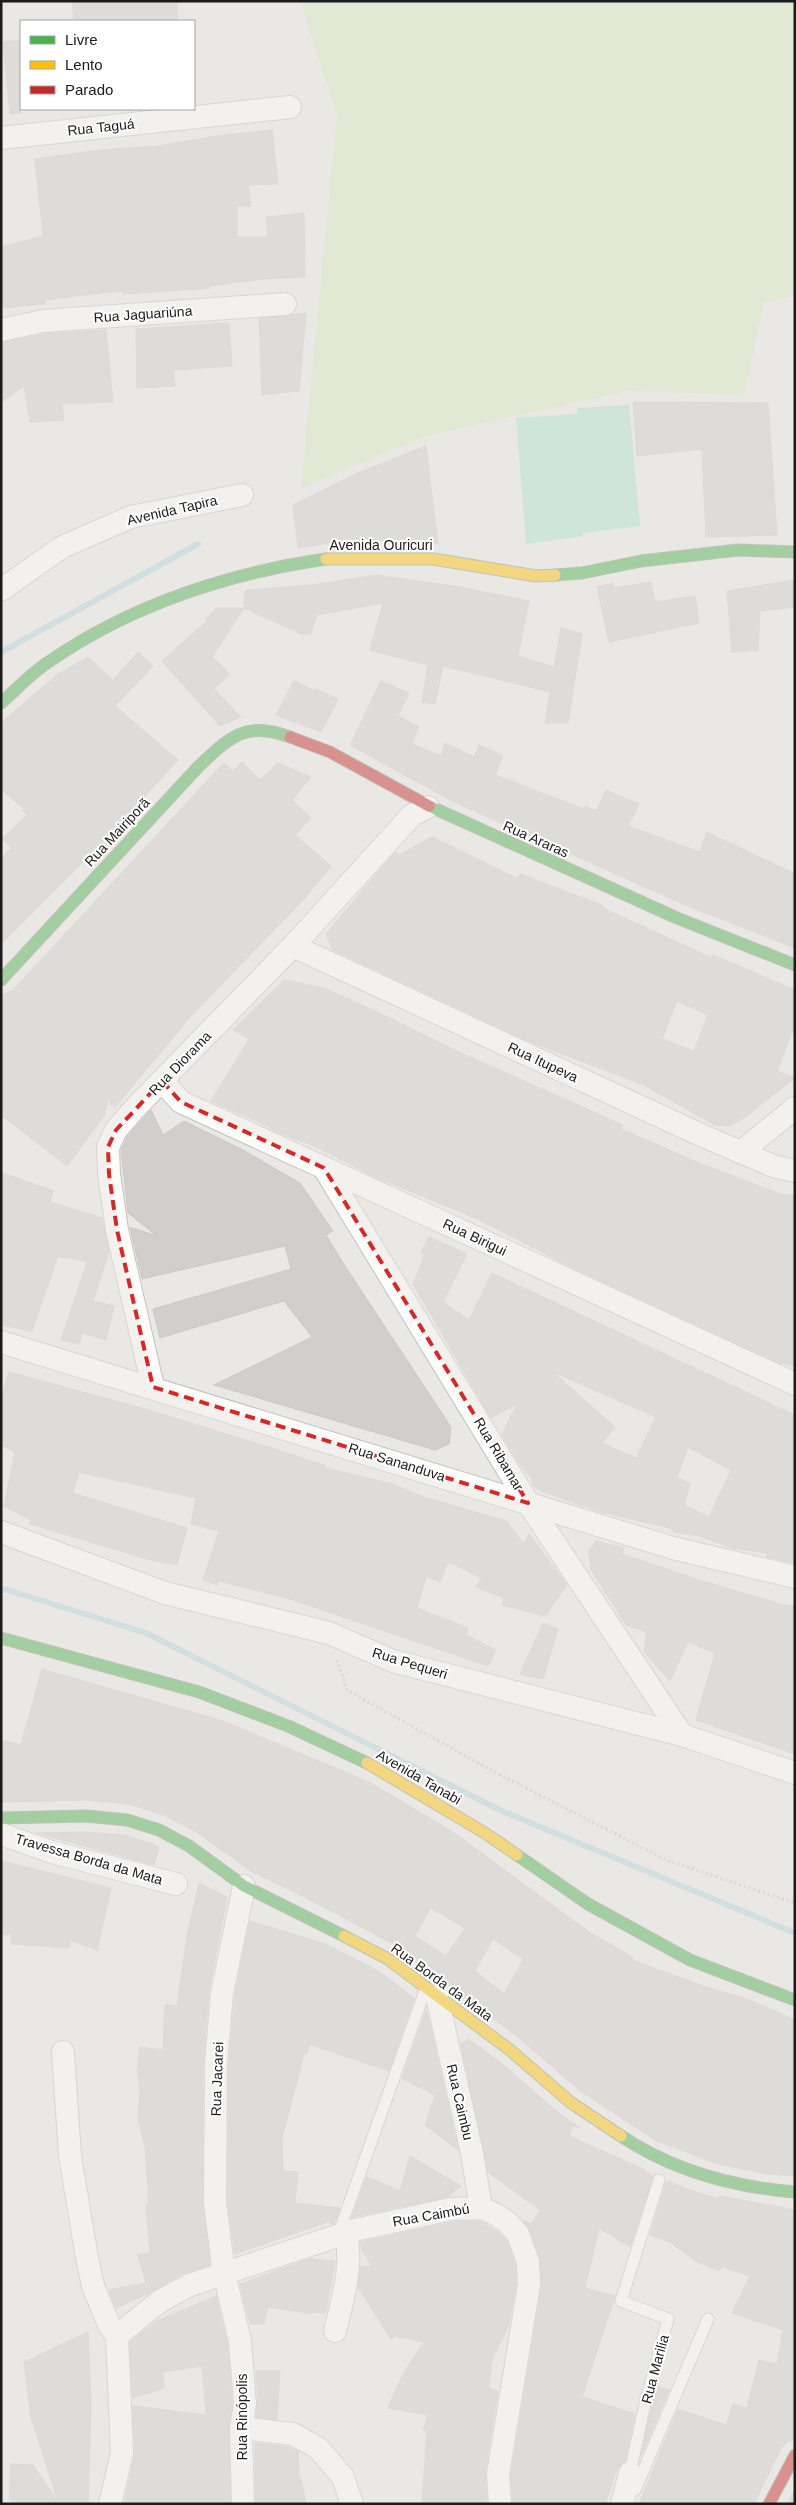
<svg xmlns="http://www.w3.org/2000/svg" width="796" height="2505" font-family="Arial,sans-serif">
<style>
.grass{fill:#d7e8c2}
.pitch{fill:#afe2cc}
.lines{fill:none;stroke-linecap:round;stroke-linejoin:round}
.stream{stroke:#b7d6de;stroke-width:6}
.building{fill:#d1cecb;stroke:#cdc9c5;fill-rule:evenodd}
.lane-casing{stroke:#c2c2c0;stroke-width:13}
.street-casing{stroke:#c2c2c0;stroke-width:24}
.fast-casing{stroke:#91937d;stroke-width:13}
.slow-casing{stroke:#91937d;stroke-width:13}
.jam-casing{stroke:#91937d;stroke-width:13}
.path{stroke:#d6c7c4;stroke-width:3;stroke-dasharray:2.5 2.5;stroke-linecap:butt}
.lane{stroke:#fcfcfb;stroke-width:11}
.street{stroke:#fcfcfb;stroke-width:22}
.fast{stroke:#4caf50;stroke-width:11}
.slow{stroke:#ffc107;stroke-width:11}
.jam{stroke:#c62828;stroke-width:11}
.marked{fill:none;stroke:#d62828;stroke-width:4;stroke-dasharray:10 6;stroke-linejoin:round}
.labels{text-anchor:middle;stroke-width:4;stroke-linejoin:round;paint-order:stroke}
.street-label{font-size:14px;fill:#1b1b1b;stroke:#fff}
</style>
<rect width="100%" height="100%" fill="#eae8e4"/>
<polygon class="grass" points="300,1 795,1 795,296 764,302 744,395 627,391 426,436 301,488 337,115"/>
<polygon class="pitch" points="629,405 640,526 583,533 583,525 583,536 526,544 516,418 577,414 577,408"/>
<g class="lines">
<g class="stream">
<polyline points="1,652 198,544"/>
<polyline points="1,1588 146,1633 502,1811 795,1933"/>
</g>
</g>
<g class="building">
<polygon points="72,1 177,1 177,21 74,21"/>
<polygon points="21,40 21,113 10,114 3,42"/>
<polygon points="272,130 278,184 248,185 251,206 237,206 237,237 268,237 266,217 304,213 305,277 261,279 210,286 210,288 124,294 123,291 92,294 44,300 45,304 1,308 1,247 43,236 35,159 100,150 159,146 216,136"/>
<polygon points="306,313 299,391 262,395 259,319"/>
<polygon points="229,323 232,366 173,370 175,386 137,388 136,329"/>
<polygon points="106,330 113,402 62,404 64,420 30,422 24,386 1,402 1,343 45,334"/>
<polygon points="633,402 768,403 777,535 706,537 702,449 637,456"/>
<polygon points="426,446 438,544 396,543 374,539 374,543 328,543 298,548 293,505 358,473"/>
<polygon points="375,575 460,587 529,601 518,656 554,667 561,628 582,634 568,723 545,723 550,692 443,666 435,704 422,702 428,665 370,650 383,603 317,615 310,634 305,633 304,635 244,608 245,591 247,590 313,585"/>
<polygon points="795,580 795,607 760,611 758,650 732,652 727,591"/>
<polygon points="651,582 655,602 695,596 699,623 609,642 597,587 613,583 614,588"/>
<polygon points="216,608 244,608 212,657 230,674 214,689 241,717 220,726 162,661 207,621 206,619"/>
<polygon points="138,652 153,666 115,706 178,760 103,842 1,944 1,858 12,848 2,839 27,815 22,810 24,809 1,789 1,723 58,674 88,657 113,680"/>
<polygon points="294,681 315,691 316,689 338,699 321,732 276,715"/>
<polygon points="381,681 409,693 398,716 419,727 412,744 441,756 445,743 474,757 479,745 503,756 495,775 584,809 585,806 596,811 606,790 639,804 628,826 700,852 707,832 795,874 795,948 683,904 450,800 350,745"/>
<polygon points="242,762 260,780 278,763 311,777 292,800 311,818 295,835 331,866 305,898 192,1015 114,1108 114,1103 111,1106 110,1095 104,1116 67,1166 1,1115 1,995 12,991 218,769 224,764 233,771"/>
<path d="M432,837L518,879L520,874L604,906L603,908L712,958L713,955L795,990V1025L777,1071L795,1078L740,1121L727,1126L715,1125L644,1085L531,1042L333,950L326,934L384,865L396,852L399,855ZM677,1001L708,1015L694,1051L662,1039Z"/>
<polygon points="284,980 324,988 377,1012 459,1052 623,1125 621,1129 699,1163 783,1195 795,1195 795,1366 780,1363 571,1267 478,1219 373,1176 317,1147 287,1136 271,1129 272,1128 211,1101 249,1039 233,1030"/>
<polygon points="151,1110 163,1135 184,1121 243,1150 300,1183 333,1231 326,1235 343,1263 451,1427 449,1444 435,1450 214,1385 312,1337 284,1301 160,1338 153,1309 291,1269 285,1246 142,1279 130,1227 157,1236 128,1213 121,1150 127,1137"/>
<polygon points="1,1172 53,1191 50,1202 102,1218 109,1252 93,1301 114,1306 106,1340 82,1333 79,1344 61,1340 87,1262 58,1256 32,1331 1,1325"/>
<path d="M429,1237L467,1254L443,1302L469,1320L492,1273L795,1415V1563L766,1557L768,1553L732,1548L700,1536L673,1532L674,1529L601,1512L543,1492L532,1485L533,1480L521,1466L502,1435L517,1404L491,1418L413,1284L425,1254L421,1252ZM553,1372L656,1417L636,1458L602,1443L615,1427ZM688,1447L731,1470L709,1517L684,1505L690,1484L677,1477Z"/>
<polygon points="9,1372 145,1409 272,1448 326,1466 325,1468 392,1484 424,1497 506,1521 524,1544 529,1534 567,1585 545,1616 502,1605 504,1598 476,1587 482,1578 448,1562 440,1582 426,1576 417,1608 468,1628 466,1635 496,1650 488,1666 290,1599 219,1581 218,1585 203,1580 219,1531 191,1524 196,1498 79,1472 73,1493 187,1528 177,1565 147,1559 30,1524 31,1520 4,1506 15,1452 1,1445 1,1397"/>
<polygon points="596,1541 624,1548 622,1554 696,1579 784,1605 795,1606 795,1754 696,1720 715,1653 688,1642 670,1681 644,1652 647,1632 626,1625 591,1570 589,1551"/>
<polygon points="543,1623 558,1629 543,1679 520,1674"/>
<path d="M42,1669L223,1721L369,1782L453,1832L589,1932L634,1958L632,1960L709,1988L745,1998L795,2020V2176L767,2174L715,2163L655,2140L579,2090L519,2038L397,1946L295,1892L252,1872L198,1833L166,1816L129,1804L87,1800L1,1802V1740L21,1745ZM430,1908L465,1928L446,1956L415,1936ZM493,1939L523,1959L504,1994L475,1971Z"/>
<polygon points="85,1832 124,1835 153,1844 159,1848 154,1865 37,1833"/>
<polygon points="1,1861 111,1888 97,1950 70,1940 69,1948 11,1944 12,1934 1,1935"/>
<polygon points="199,1883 227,1897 209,1990 203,2063 202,2203 210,2265 184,2273 149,2293 116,2308 109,2290 146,2283 138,2255 150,2253 146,2205 149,2205 145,2147 138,2119 140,2090 137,2070 140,2047 163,2050 165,2005 177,2006 187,1936"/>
<polygon points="250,1921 326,1944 380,1972 414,1998 389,2071 309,2044 307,2054 304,2054 282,2138 283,2171 298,2172 295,2203 340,2208 334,2223 331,2224 330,2221 235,2254 228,2202 229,2065 235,1995"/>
<polygon points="426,2011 430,2025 458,2150 425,2125 435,2095 402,2079"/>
<polygon points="469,2039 500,2062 560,2114 580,2128 573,2126 569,2136 641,2168 653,2176 630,2247 599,2228 585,2288 615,2296 582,2397 635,2414 625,2461 617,2469 605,2504 513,2504 511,2475 542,2285 540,2258 530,2230 523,2220 531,2224 540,2210 488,2172 461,2044"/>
<polygon points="410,2156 461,2186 447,2197 352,2217 367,2177 400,2191"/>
<polygon points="669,2181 689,2190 719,2199 720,2196 795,2210 795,2439 787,2442 781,2448 754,2504 639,2504 678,2409 726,2425 733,2404 747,2408 759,2360 777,2364 783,2330 732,2313 750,2276 723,2267 719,2271 696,2261 668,2241 650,2235 666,2183"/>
<polygon points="479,2221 498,2232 507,2241 515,2265 516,2284 509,2325 492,2359 489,2388 498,2391 485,2472 487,2504 422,2504 427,2430 423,2430 428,2415 388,2408 403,2374 424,2342 395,2336 391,2339 358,2287 361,2266 372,2267 361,2248 361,2242 453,2222"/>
<polygon points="309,2259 335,2261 326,2312 308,2313 268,2307 264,2324 250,2324 240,2284"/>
<polygon points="216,2296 227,2343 232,2403 228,2428 230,2504 124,2504 135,2453 133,2406 206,2415 202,2366 163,2372 164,2388 133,2398 130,2342 157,2321"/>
<polygon points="88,2332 91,2403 88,2504 28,2504 9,2500 11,2464 33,2465 58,2502 31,2417 24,2362"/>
<polygon points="256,2371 280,2371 277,2419 256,2417 258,2403"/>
<polygon points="657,2386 669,2390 641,2456 653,2401"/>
<polygon points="255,2443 289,2447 298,2452 299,2478 301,2478 306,2504 256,2504"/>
<polygon points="795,2489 795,2504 787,2504"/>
</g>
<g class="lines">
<g class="lane-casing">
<g id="lane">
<polyline points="338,2235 426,1988"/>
<polyline points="630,2473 646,2399 668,2319 621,2301 659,2180"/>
<polyline points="635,2490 708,2319"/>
</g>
</g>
<g class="street-casing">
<g id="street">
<polyline points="1,138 290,107"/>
<polyline points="1,330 43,321 285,304"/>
<polyline points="1,590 62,547 131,517 242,495"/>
<polyline points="293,946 701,1135 773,1166 795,1171"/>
<polyline points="162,1081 181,1102 795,1384"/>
<polyline points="741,1152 795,1108"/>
<polyline points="324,1168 528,1503 682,1735"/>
<polyline points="1,1342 673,1548 795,1577"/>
<polyline points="153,1387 117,1230 109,1174 108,1147 116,1130 137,1106 293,946 412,815 428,807"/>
<polyline points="1,1532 165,1593 329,1633 393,1661 682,1735 795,1773"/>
<polyline points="1,1834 52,1852 176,1884"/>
<polyline points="437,1997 472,2153 481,2208"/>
<polyline points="63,2052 70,2156 87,2258 93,2286 109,2325 117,2336"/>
<path d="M335,2331C343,2297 353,2267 346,2233"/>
<polyline points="117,2336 160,2301 190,2285 355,2230 451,2209 481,2208 495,2214 507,2222 518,2234 528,2262 529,2285 498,2474 500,2504"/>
<polyline points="241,2428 293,2434 318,2448 343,2477 352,2504"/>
<polyline points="110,2504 122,2453 117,2336"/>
<polyline points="243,2504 241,2428 245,2404 240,2341 224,2273 215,2203 216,2064 222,1993 244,1886"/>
<polyline points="622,2504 630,2473"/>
</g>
</g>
<g class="fast-casing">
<g id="fast">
<polyline points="555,575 582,573 641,561 738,550 795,552"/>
<path d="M1,703C17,689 32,672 50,661C131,605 229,573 326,559"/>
<polyline points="429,806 677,918 795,965"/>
<path d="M1,980L199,766C230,737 246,720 290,737"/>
<polyline points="1,1638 199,1692 288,1726 367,1763"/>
<polyline points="1,1818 86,1816 127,1820 159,1830 189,1846 244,1886 344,1936"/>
<polyline points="517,1855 588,1904 690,1960 795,2000"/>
<path d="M621,2136C672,2170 733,2187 795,2192"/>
</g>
</g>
<g class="slow-casing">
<g id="slow">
<polyline points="326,559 433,559 536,576 555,575"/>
<polyline points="367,1763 485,1833 517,1855"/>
<polyline points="344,1936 388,1959 510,2050 570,2102 621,2136"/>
</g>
</g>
<g class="jam-casing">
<g id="jam">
<polyline points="290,737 330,752 429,806"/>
<polyline points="769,2504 795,2455"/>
</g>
</g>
<g class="path">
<polyline points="337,1660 347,1690 489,1769 666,1860 795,1903"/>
<polyline points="352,1914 409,1813"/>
</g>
<use href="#lane" class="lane"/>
<use href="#street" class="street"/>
<use href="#fast" class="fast"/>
<use href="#slow" class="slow"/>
<use href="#jam" class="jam"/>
</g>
<path d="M0 0H796V2505H0ZM162,1081L181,1102L324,1168L528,1503L153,1387L117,1230L109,1174L108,1147L116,1130Z" fill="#eae8e4" fill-opacity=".55" fill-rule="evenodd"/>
<path class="marked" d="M162,1081L181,1102L324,1168L528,1503L153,1387L117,1230L109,1174L108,1147L116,1130Z"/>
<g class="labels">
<g class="street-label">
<text transform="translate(101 127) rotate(-6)" y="5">Rua Taguá</text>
<text transform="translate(143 314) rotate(-4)" y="5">Rua Jaguariúna</text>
<text transform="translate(172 510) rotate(-13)" y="5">Avenida Tapira</text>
<text x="381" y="550">Avenida Ouricuri</text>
<text transform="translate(117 832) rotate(-47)" y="5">Rua Mairiporã</text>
<text transform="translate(536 839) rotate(24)" y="5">Rua Araras</text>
<text transform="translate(543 1062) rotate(25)" y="5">Rua Itupeva</text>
<text transform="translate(180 1063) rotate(-46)" y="5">Rua Diorama</text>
<text transform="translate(475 1237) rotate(25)" y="5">Rua Birigui</text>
<text transform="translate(499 1454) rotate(59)" y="5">Rua Ribamar</text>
<text transform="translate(397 1462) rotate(17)" y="5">Rua Sananduva</text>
<text transform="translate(410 1663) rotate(17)" y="5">Rua Pequeri</text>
<text transform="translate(419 1777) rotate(30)" y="5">Avenida Tanabi</text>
<text transform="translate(89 1859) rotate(16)" y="5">Travessa Borda da Mata</text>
<text transform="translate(442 1982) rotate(36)" y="5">Rua Borda da Mata</text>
<text transform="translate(217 2079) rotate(-88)" y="5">Rua Jacarei</text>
<text transform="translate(460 2102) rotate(77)" y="5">Rua Caimbu</text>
<text transform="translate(431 2215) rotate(-10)" y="5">Rua Caimbú</text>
<text transform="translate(655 2369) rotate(-75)" y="5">Rua Marilia</text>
<text transform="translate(242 2417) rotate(-90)" y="5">Rua Rinópolis</text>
</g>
</g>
<rect width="796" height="2505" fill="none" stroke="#1b1b1b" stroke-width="5"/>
<rect x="20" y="20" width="175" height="90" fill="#ffffff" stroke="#a4a4a4"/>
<rect x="30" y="36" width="25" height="8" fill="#4caf50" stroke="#a4a4a4"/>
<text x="65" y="45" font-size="15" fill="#1b1b1b">Livre</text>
<rect x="30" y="61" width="25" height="8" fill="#ffc107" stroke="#a4a4a4"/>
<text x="65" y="70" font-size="15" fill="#1b1b1b">Lento</text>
<rect x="30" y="86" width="25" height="8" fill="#c62828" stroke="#a4a4a4"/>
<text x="65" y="95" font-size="15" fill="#1b1b1b">Parado</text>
</svg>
